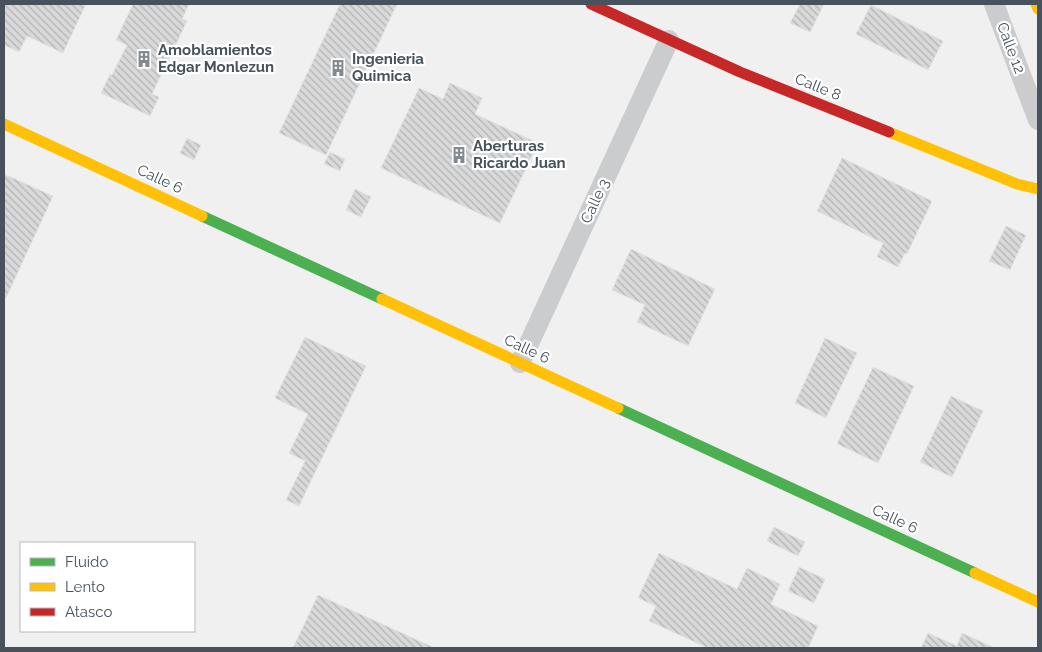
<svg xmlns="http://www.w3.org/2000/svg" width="1042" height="652" font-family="Raleway,sans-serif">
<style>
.building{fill:url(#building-back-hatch);stroke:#e1e2e3}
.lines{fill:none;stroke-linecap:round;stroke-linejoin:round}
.street{stroke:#caccce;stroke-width:20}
.fast{stroke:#4caf50;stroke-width:11}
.slow{stroke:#ffc107;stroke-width:11}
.jam{stroke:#c62828;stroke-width:11}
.labels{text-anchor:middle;stroke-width:4.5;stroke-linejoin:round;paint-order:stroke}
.street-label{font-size:15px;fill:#47525c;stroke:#fff}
.poi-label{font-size:15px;font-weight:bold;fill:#47525c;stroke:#fff;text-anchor:start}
</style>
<defs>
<pattern id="building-back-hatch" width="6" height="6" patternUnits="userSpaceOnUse" patternTransform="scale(1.25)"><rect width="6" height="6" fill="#d9d9da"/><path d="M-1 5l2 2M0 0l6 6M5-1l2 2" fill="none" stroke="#b2b3b4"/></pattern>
</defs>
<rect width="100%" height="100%" fill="#f0f0f0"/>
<g class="building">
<polygon points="4,4 86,4 63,53 27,36 19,52 4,45"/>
<polygon points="133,4 189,4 182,19 187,21 152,94 159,97 150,116 101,93 110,74 112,75 127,45 116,40"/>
<polygon points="340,4 397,4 326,155 279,133"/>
<polygon points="800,4 824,4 810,32 790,23"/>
<polygon points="871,5 943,41 928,70 856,34"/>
<polygon points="450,83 482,98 475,114 538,143 500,223 381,168 419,88 443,99"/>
<polygon points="187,138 201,145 194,160 180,153"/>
<polygon points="330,152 345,159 340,171 324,164"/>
<polygon points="842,158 932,201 907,254 905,253 898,267 877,257 883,243 817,211"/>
<polygon points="4,174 53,196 6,298 4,297"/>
<polygon points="355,189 371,197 361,217 346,210"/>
<polygon points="1006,226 1026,235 1010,270 989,261"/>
<polygon points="631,249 715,289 688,346 637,322 645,305 612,290"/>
<polygon points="305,337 366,366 299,506 286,500 305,461 289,453 308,414 275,398"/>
<polygon points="825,338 857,353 826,418 795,403"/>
<polygon points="873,367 914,386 878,463 837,444"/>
<polygon points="951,396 983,411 952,477 920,462"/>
<polygon points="774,527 805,542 798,556 767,541"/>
<polygon points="659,553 737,589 747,568 780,584 771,604 818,626 808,648 708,648 649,621 656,606 638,598"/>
<polygon points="799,567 825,579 814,603 788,591"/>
<polygon points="318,595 435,648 293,648"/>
<polygon points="928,633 957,646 962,633 995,648 921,648"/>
</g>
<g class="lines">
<g class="street">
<polyline points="994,4 1038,120"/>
<polyline points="520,363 669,40"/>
</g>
<g class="fast">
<polyline points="202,216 382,299"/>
<polyline points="618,408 975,573"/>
</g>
<g class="slow">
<polyline points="1036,4 1038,9"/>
<polyline points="4,124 202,216"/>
<polyline points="889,132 1017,184 1038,189"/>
<polyline points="382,299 618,408"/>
<polyline points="975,573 1038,602"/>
</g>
<polyline class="jam" points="591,4 740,72 889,132"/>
</g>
<defs>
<g id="building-bare" transform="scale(1.35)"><path d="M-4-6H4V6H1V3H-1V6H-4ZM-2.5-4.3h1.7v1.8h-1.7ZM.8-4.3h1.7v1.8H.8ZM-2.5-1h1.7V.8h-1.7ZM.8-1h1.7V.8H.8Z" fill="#828990" stroke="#fff" stroke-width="2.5" paint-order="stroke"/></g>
</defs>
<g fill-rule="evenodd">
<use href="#building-bare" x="144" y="59"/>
<use href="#building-bare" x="338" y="68"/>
<use href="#building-bare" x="459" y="155"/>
</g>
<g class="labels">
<g class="street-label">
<text transform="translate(1011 48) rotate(69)" y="5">Calle 12</text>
<text transform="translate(818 87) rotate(22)" y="5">Calle 8</text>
<text transform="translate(160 179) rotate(25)" y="5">Calle 6</text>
<text transform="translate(595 201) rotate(-65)" y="5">Calle 3</text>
<text transform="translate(527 349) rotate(25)" y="5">Calle 6</text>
<text transform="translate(895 519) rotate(25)" y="5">Calle 6</text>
</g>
<g class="poi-label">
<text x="158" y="55">Amoblamientos<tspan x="158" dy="17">Edgar Monlezun</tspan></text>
<text x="352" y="64">Ingenieria<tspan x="352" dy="17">Quimica</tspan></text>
<text x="473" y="151">Aberturas<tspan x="473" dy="17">Ricardo Juan</tspan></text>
</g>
</g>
<rect width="1042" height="652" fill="none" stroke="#47525c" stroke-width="10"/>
<rect x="20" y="542" width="175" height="90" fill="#ffffff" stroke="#b5babe"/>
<rect x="30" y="558" width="25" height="8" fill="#4caf50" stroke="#b5babe"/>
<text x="65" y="567" font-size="15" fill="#47525c">Fluido</text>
<rect x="30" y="583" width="25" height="8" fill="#ffc107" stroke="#b5babe"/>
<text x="65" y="592" font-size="15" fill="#47525c">Lento</text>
<rect x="30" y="608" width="25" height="8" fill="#c62828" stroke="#b5babe"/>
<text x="65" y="617" font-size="15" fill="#47525c">Atasco</text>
</svg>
